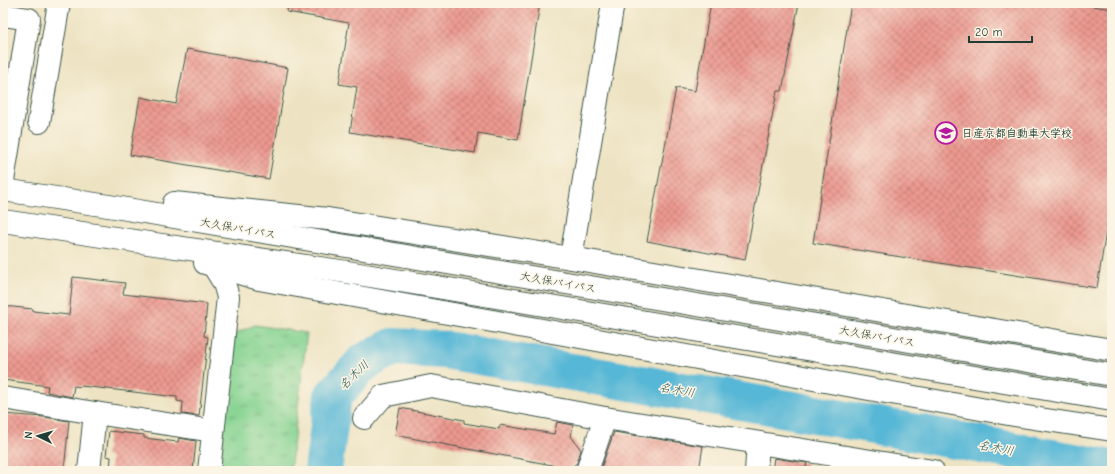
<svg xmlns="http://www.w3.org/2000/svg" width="1115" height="474" font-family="'Comic Neue','Klee One',sans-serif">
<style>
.park{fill:url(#park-tufts);stroke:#528862}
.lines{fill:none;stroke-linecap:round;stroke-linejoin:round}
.river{stroke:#57b7d6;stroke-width:38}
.building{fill:url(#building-cross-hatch)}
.minor-casing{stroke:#3e5649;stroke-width:24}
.highway-casing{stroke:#3e5649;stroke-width:24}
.minor{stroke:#fff;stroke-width:22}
.highway{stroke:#fff;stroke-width:22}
.labels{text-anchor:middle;stroke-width:3;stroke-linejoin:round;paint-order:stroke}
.poi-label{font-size:11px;font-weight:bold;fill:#1f3d34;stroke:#fcf5e5;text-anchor:start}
.street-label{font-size:11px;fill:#1f3d34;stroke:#fcf5e5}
.water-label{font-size:12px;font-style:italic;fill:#2d5c5c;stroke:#fcf5e5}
</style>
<defs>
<pattern id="park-tufts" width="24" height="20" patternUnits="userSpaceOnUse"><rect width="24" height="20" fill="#85d391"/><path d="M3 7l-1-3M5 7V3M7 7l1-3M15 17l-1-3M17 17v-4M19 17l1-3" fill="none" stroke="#6cac77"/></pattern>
<pattern id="building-cross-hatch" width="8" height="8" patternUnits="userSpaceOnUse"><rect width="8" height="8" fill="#ed9990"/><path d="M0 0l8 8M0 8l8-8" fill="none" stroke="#bf7e76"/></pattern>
</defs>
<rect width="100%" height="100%" fill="#fcf5e5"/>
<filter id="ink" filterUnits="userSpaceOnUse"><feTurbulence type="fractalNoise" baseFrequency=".025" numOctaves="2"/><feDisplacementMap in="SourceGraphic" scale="8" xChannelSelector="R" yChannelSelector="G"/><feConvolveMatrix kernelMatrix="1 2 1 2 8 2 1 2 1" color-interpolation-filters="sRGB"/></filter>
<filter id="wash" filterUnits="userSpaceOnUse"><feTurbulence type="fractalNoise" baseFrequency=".012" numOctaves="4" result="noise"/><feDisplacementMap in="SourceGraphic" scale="16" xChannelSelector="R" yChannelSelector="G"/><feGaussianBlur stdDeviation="0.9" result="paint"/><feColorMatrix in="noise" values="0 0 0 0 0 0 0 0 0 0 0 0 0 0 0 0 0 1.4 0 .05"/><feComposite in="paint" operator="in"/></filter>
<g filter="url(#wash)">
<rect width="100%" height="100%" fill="#ede3c2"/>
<polygon class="park" points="255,325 307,333 290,471 218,471 234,334"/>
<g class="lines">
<polyline class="river" points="323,471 333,396 364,362 393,347 445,350 787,409 1112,469"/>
</g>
<g id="blocks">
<g class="building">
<polygon points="288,3 540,3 518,140 478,133 475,153 350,132 357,87 339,84 349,23 287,12"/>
<polygon points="711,3 799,3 782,91 777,91 745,260 647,241 676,88 695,91"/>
<polygon points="851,3 1073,3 1112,9 1112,194 1097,288 813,243"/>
<polygon points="187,49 288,68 269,179 130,155 140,97 176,104"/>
<polygon points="73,277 125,283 123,294 207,304 204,336 208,337 199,416 182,414 183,402 177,401 177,397 81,386 81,387 74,386 72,397 47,392 48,386 3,380 3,306 33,309 33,311 69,315"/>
<polygon points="400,408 464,420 464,423 499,429 500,425 554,434 557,422 573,425 571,436 581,450 577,463 566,471 557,471 552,465 395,435"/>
<polygon points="3,414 44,417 69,421 64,471 3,471"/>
<polygon points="109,431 144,435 144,438 178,442 179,438 196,441 193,471 110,471 111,457 106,456"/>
<polygon points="614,432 703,446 699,471 600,471"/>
<polygon points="774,458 807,463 805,471 772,471"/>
</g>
</g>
</g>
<g filter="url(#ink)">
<use href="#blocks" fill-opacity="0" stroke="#3e5649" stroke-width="1"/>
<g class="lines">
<g class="minor-casing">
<g id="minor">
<polyline points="3,15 29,19 3,181"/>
<polyline points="39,122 59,3"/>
<polyline points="571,258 613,3"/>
<polyline points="3,398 95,413 213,431"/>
<polyline points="364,418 383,396 431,386 605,418"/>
<polyline points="89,471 95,413"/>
<polyline points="209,471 228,297 224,283 213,265"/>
<polyline points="587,471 605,418 933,471"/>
<polyline points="756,471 758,443"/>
</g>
</g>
<g class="highway-casing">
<g id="highway">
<polyline points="3,190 115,207 1112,375"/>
<polyline points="174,203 328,219 571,258 1064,342 1112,350"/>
<polyline points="3,221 148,243 347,272 1112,400"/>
<polyline points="205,263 259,279 1014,415 1112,430"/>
</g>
</g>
<use href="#minor" class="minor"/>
<use href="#highway" class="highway"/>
</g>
</g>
<defs>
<g id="university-ring" transform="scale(1.15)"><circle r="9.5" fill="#fcf5e5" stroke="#b5179e" stroke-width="1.5"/><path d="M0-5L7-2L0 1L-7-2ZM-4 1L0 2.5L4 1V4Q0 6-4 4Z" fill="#b5179e"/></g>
</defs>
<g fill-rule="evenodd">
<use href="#university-ring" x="946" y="133"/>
</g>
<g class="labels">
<g class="poi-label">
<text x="962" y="137">日産京都自動車大学校</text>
</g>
<g class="street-label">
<text transform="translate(238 228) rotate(10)" y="4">大久保バイパス</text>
<text transform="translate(558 282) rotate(10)" y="4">大久保バイパス</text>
<text transform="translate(877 336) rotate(10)" y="4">大久保バイパス</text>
</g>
<g class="water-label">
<text transform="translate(354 375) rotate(-44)" y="4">名木川</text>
<text transform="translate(677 390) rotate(10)" y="4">名木川</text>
<text transform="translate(996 448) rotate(11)" y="4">名木川</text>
</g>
</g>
<rect width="1115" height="474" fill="none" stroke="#fcf5e5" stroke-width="16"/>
<g transform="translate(38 436) rotate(275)" stroke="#fcf5e5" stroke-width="3" paint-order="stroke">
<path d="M0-3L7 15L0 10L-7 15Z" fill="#1f3d34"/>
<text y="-6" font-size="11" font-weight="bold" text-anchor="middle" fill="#1f3d34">N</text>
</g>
<path d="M969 36v6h63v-6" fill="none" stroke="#1f3d34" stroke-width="2"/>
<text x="975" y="36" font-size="12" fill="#1f3d34" stroke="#fcf5e5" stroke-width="3" paint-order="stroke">20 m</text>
</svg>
